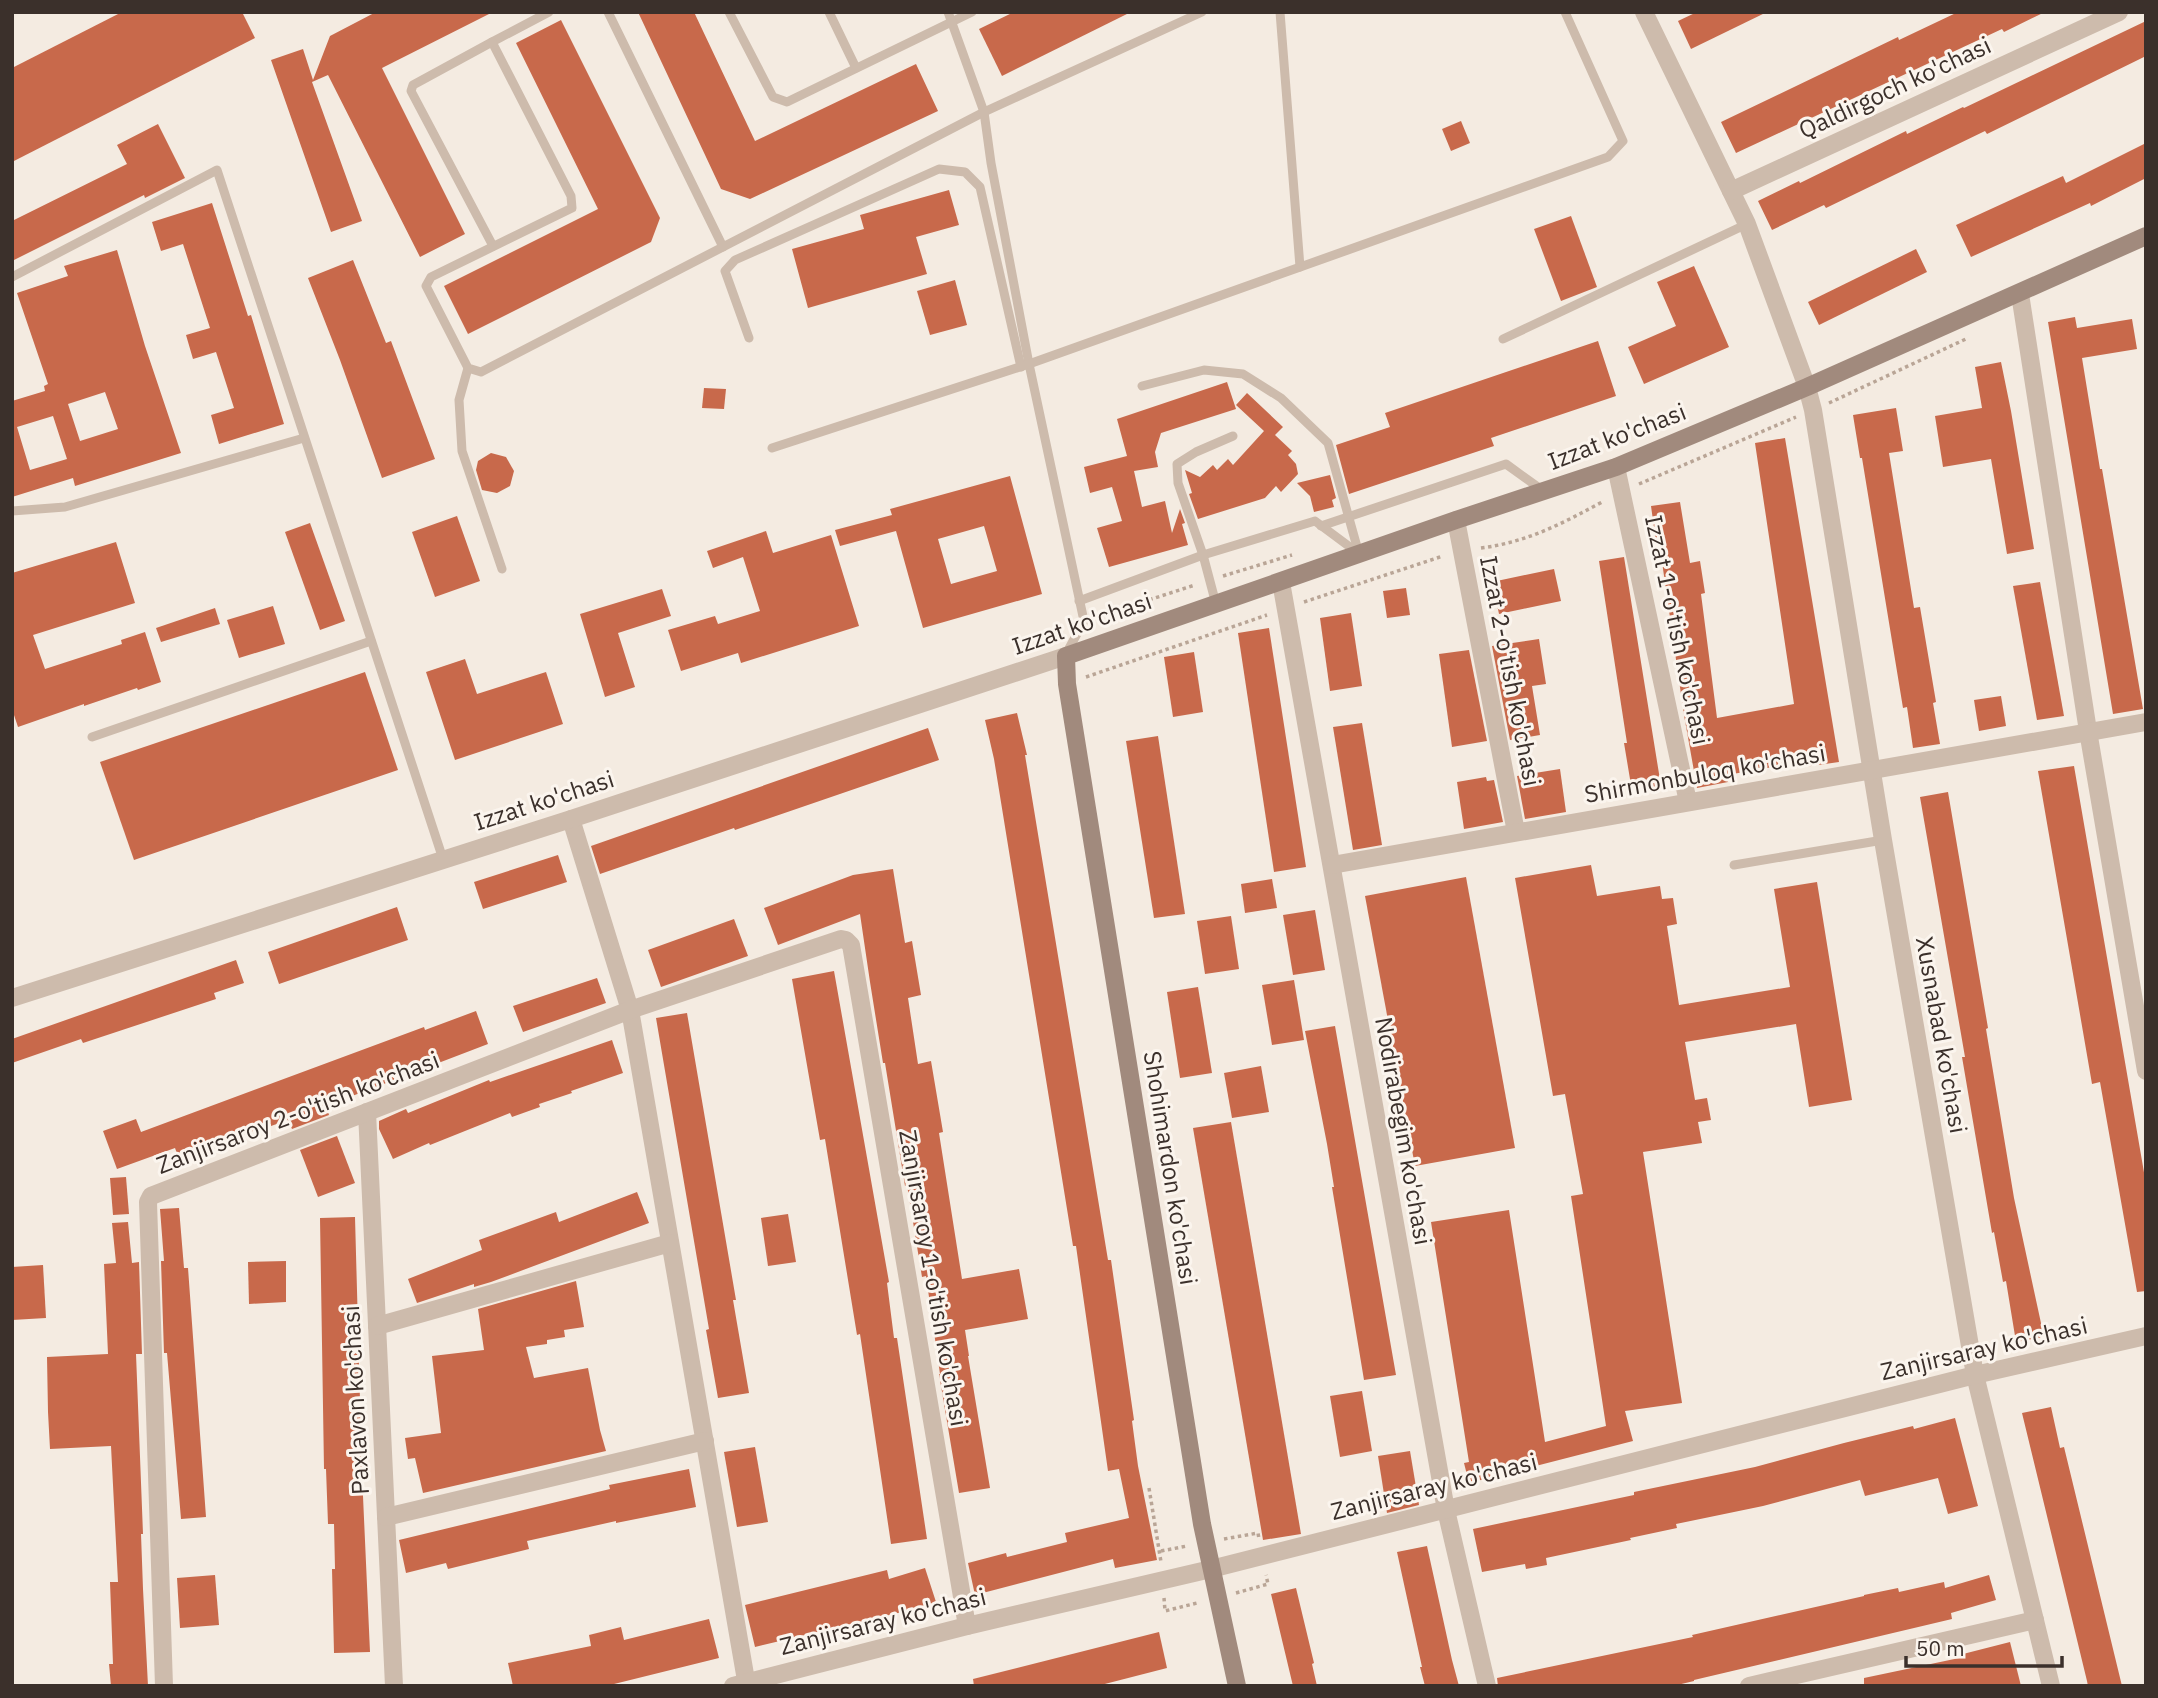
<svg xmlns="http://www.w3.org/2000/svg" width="2158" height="1698" font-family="'IBM Plex Sans',sans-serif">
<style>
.building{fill:#c8694b;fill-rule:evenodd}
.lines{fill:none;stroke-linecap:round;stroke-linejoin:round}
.path{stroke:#b9a596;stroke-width:3.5;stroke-dasharray:3.5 3.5;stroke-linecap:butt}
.service{stroke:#cdbbac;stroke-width:9}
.minor{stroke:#cdbbac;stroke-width:18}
.tertiary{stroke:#cdbbac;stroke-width:18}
.secondary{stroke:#a18a7d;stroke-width:18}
.labels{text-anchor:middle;stroke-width:6;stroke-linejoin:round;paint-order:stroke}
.street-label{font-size:24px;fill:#3b302b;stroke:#fbf5ee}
</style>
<rect width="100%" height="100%" fill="#f4ebe1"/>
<g class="building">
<polygon points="122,12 242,12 255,38 12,162 12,68"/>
<polygon points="376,12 493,12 382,68 465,234 420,257 328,75 312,82 362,221 331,232 271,60 303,49 313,80 330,36"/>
<polygon points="638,12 694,12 755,141 916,64 938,111 750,199 721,189"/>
<polygon points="1014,12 1131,12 1002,76 979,29"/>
<polygon points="1697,12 1767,12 1691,49 1678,21"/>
<polygon points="1958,12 2045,12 2004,32 2002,29 1736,153 1721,122 1898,37 1899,40"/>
<polygon points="561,20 660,218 651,242 468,334 444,286 598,209 516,43"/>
<polygon points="2146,21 2146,56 1987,134 1985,131 1826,208 1824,205 1772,230 1758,201 1799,181 1800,183 1906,131 1907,134 1963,107 1964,108"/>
<polygon points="1461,121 1470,143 1451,151 1442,129"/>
<polygon points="158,124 185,178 145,198 144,195 12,261 12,221 127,164 117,145"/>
<polygon points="2146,143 2146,178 2091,206 2090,203 1971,257 1956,225 2063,176 2066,183"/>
<polygon points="949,190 959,225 916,237 927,274 808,308 792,249 864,229 860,215"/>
<polygon points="212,203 248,316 251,315 284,424 219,444 211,415 234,408 216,352 193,359 186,335 210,328 183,244 161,251 152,222"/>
<polygon points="1571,216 1597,287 1561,301 1534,229"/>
<polygon points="1916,249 1927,272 1819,325 1808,302"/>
<path d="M117,250L145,346L181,453L75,486L73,478L12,497V401L45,391L44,386L48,384L17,293L68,276L64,266ZM105,392L118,429L80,441L68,404ZM53,416L67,459L30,470L17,427Z"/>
<polygon points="353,260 386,343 391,341 435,459 382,478 340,360 308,278"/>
<polygon points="1694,266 1729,347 1644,384 1628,347 1676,326 1657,282"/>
<polygon points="955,280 967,325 930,335 917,291"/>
<polygon points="2075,317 2077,328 2132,319 2137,349 2082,358 2100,469 2102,469 2143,709 2113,714 2048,322"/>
<polygon points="1598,341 1616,396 1491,438 1494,446 1349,494 1336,445 1390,427 1385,413"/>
<polygon points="2001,362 2011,411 2034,549 2007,554 1991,459 1943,467 1935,416 1982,408 1975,367"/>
<polygon points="1227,382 1236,409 1161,433 1155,452 1158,467 1134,471 1142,507 1165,501 1172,533 1180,509 1185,523 1182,524 1188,545 1109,567 1097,528 1122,521 1112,487 1090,493 1084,467 1127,456 1117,419"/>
<polygon points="704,388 726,389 724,409 702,408"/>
<polygon points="1247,393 1283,427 1275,435 1292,451 1288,455 1296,464 1298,474 1281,492 1276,486 1265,498 1198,519 1189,494 1192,493 1185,470 1200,477 1213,465 1217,470 1228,459 1233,465 1264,431 1236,405"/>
<polygon points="1896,408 1903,451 1889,453 1914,608 1920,607 1936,702 1933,703 1940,744 1913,748 1907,707 1903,708 1862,458 1860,458 1853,415"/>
<polygon points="1785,438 1839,762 1797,768 1796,763 1727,775 1728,782 1697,788 1684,715 1659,541 1656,542 1651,506 1680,502 1690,563 1700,561 1705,593 1701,594 1717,718 1794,704 1755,443"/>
<polygon points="491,453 506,457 514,471 510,486 497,493 482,490 476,470 478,461"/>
<polygon points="1330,475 1336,498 1332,500 1334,507 1314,512 1310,496 1297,483"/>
<path d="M1010,476L1042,594L923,628L896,531L840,546L835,530L892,515L890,509ZM984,526L997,571L951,584L938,539Z"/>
<polygon points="457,516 480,581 435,597 412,532"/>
<polygon points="310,523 345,621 320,630 285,532"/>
<polygon points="766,531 773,553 831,535 859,626 741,663 738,653 681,671 668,630 715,616 718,624 760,611 743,557 713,568 707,551"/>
<polygon points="116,542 135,603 33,635 45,669 122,644 121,640 145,632 161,682 138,690 137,688 84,706 84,704 18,727 12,709 12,573"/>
<polygon points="1624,557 1661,786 1632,791 1624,743 1627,743 1599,561"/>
<polygon points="1554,569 1561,601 1499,614 1492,582"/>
<polygon points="2040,582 2064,716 2037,720 2013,586"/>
<polygon points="1406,588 1410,615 1387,618 1383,591"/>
<polygon points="662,589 671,616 618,633 635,687 605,697 580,614"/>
<polygon points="273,606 285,644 239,658 227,620"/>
<polygon points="215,608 220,624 161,642 156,628"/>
<polygon points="1351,613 1362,686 1330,691 1320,618"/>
<polygon points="1269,628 1306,867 1274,872 1238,633"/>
<polygon points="1539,639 1546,684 1532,686 1540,735 1510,740 1492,646"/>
<polygon points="1469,650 1487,741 1452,747 1439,654"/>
<polygon points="1194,652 1203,712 1173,717 1164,657"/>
<polygon points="465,659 477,694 546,672 563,724 455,760 426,672"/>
<polygon points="365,672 398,770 134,860 100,762"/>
<polygon points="2001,696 2006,726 1979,731 1974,700"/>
<polygon points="1017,713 1027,755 1025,755 1108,1260 1111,1260 1134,1420 1132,1421 1138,1466 1157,1560 1115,1568 1113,1559 975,1595 968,1563 1006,1553 1007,1557 1067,1542 1065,1533 1129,1518 1119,1469 1108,1471 1076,1246 1073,1246 994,759 985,720"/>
<polygon points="1362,723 1382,845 1353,850 1333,727"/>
<polygon points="928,728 939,760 735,830 734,828 600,874 591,846"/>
<polygon points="1158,736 1185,914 1154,918 1126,741"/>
<polygon points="2074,766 2146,1184 2146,1291 2137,1292 2100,1082 2092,1084 2038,771"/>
<polygon points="1560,769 1566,812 1525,819 1517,776"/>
<polygon points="1486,777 1487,781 1494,780 1503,822 1464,829 1457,782"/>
<polygon points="1948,792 1988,1028 1986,1029 2014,1198 2044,1337 2016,1342 2006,1281 2003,1282 1994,1232 1992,1233 1962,1057 1965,1057 1920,797"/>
<polygon points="558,855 567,882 483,909 474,882"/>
<polygon points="1591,865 1597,896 1660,886 1662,899 1673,898 1677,924 1667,926 1679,1005 1790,987 1774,889 1817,882 1852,1100 1809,1107 1796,1024 1685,1042 1695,1100 1707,1098 1711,1120 1698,1122 1702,1143 1643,1152 1682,1403 1625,1411 1633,1441 1469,1483 1464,1463 1469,1462 1431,1222 1509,1210 1545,1442 1606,1426 1571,1196 1583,1194 1565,1094 1553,1096 1515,878"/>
<polygon points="893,869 905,943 912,941 921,995 908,998 918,1064 931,1061 943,1132 939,1133 962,1279 1019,1269 1028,1319 965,1330 969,1356 968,1356 990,1488 959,1493 939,1374 940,1374 926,1276 922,1277 907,1185 905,1186 885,1063 883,1063 870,982 860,914 778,945 764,908 853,875"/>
<polygon points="1466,877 1515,1148 1415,1166 1365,896"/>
<polygon points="1272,879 1277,908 1245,913 1241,884"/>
<polygon points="397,907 408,940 279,984 268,952"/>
<polygon points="1315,910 1325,970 1293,975 1283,915"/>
<polygon points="1231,916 1239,969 1205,974 1197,921"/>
<polygon points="734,919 748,956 661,987 648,950"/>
<polygon points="236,960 244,983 214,993 216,999 83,1043 81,1039 12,1063 12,1039"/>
<polygon points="834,971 889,1282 887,1283 894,1338 897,1338 927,1539 891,1544 860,1334 857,1335 825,1139 820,1140 792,979"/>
<polygon points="597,978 606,1003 523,1032 513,1006"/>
<polygon points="1294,980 1304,1040 1272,1045 1262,985"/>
<polygon points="1198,987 1212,1073 1180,1078 1167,992"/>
<polygon points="476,1011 488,1044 326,1106 329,1115 292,1129 288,1120 271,1126 271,1124 179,1159 175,1148 117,1169 103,1131 136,1119 141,1132 424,1027 425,1030"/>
<polygon points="687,1013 736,1300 733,1300 749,1393 718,1398 706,1330 709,1329 656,1018"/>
<polygon points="1335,1026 1396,1375 1364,1380 1332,1187 1334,1187 1327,1144 1305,1031"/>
<polygon points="612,1040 623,1073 571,1091 572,1093 539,1104 540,1107 512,1117 510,1113 430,1145 429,1143 393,1159 379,1129 379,1121 406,1109 408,1113 489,1080 490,1082"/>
<polygon points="1261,1066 1269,1112 1232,1118 1224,1073"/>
<polygon points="1231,1122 1301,1534 1263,1540 1193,1128"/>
<polygon points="337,1136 355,1183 318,1197 300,1150"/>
<polygon points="126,1177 129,1214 113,1215 110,1178"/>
<polygon points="637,1192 649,1223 491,1282 474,1287 474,1284 417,1303 408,1279 482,1250 479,1240 556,1212 559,1222"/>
<polygon points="179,1208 184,1268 188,1268 206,1517 181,1519 167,1353 164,1353 161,1261 164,1261 160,1209"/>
<polygon points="788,1214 796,1262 768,1266 761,1218"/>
<polygon points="355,1217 362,1474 370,1652 334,1653 332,1569 335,1569 334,1524 328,1524 326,1469 324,1469 320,1218"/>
<polygon points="128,1222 132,1263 139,1262 142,1354 136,1354 143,1534 141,1534 143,1589 148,1686 111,1686 109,1664 113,1664 110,1582 118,1582 111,1446 50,1449 48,1412 47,1357 108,1354 104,1264 116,1263 112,1223"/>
<polygon points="286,1261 286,1302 249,1304 248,1262"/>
<polygon points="43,1265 46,1318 12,1320 12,1267"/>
<polygon points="576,1281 584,1327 564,1330 565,1337 547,1340 547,1344 526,1347 534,1378 588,1368 600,1430 606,1451 423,1493 415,1458 408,1459 405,1438 441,1433 432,1356 484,1350 478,1309"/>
<polygon points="1362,1391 1372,1451 1340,1457 1330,1396"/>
<polygon points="2051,1407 2060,1448 2064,1447 2122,1686 2088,1686 2087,1681 2022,1413"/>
<polygon points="1955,1418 1978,1506 1948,1514 1938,1478 1865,1496 1860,1480 1763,1506 1676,1524 1677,1528 1630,1538 1631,1540 1546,1558 1547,1565 1526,1569 1525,1564 1482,1572 1473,1529 1634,1495 1634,1492 1755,1467 1844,1443 1913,1426 1914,1429"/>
<polygon points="755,1447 768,1522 737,1527 724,1452"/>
<polygon points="1410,1451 1419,1505 1387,1513 1378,1456"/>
<polygon points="689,1469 696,1507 616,1523 616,1521 527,1541 529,1549 448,1569 446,1563 406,1573 399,1540 610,1489 609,1485"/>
<polygon points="1427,1546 1452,1660 1459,1686 1425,1686 1420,1667 1422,1667 1397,1552"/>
<polygon points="925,1568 936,1602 906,1611 755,1647 745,1605 887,1570 889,1579"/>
<polygon points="215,1575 219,1625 180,1628 177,1578"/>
<polygon points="1989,1575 1996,1600 1951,1613 1952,1619 1694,1680 1694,1681 1673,1686 1498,1686 1497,1678 1693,1637 1692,1635 1864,1596 1864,1595 1898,1588 1899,1592 1944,1582 1945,1588"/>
<polygon points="1296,1588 1314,1663 1312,1664 1317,1686 1293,1686 1271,1594"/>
<polygon points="709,1619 719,1658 606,1686 513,1686 508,1663 591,1646 589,1635 621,1627 624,1640"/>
<polygon points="1159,1632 1167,1668 1097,1686 974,1686 973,1679"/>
<polygon points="2010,1642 2021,1686 1864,1686 1864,1678 1964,1657 1963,1654"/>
</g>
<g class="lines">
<g class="path">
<polyline points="1829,403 1968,338"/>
<polyline points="1639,484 1796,417"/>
<path d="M1481,548C1528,542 1563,523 1604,501"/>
<polyline points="1223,576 1292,555"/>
<polyline points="1304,602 1443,556"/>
<polyline points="1096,617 1195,585"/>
<polyline points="1086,677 1267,615"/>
<polyline points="1149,1488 1161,1562"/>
<polyline points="1224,1539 1258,1533 1259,1539"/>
<polyline points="1161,1551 1187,1546"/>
<polyline points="1236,1593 1268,1584 1266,1575"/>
<polyline points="1164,1598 1165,1611 1197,1603"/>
</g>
<g class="service">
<polyline points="549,12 492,42 571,196 572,208 431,277 426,286 468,368 481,372 984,112 1202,12"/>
<polyline points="608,12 723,247"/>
<polyline points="729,12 773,97 787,102 972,12"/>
<polyline points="829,12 856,68"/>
<polyline points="948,12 984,112 991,163 1029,364 1084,621 1066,654"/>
<polyline points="1280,12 1300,267"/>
<polyline points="492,42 413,85 411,91 493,246"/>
<polyline points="12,277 217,170 443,859"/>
<polyline points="749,338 725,271 735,260 939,169 965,172 980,187 1021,367"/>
<polyline points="1503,339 1747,224"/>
<polyline points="468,368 459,400 462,451 502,569"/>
<polyline points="1142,386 1204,370 1243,374 1281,398 1328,443 1359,554"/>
<polyline points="772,448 1029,364 1608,157 1623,141 1565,12"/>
<polyline points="12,511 65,507 304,438"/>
<polyline points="1321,526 1506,464 1542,490"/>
<polyline points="1079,601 1203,555 1315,521 1358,553"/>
<polyline points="1216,604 1203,555 1178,483 1177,464 1196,452 1233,436"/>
<polyline points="92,737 371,641"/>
<polyline points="1734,865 1883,840"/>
</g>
<g class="minor">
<polyline points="1644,12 1747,224 1807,387 1813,410 1883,840 1975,1375 2051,1686"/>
<polyline points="1731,191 2119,12"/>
<polyline points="2020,294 2088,731 2146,1071"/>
<polyline points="1616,467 1688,802"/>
<polyline points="1456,520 1516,832"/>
<polyline points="1281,582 1446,1510 1487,1686"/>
<polyline points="571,819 630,1010 747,1686"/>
<polyline points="1332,865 2146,722"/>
<polyline points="367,1112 394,1686"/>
<polyline points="377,1326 670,1243"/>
<polyline points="386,1517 705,1441"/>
<polyline points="164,1686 148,1202 151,1196 630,1010 841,939 846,940 851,945 967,1626"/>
<polyline points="733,1686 967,1626 1211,1569 1975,1375 2146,1336"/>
<polyline points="1749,1686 2035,1620"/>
</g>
<polyline class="tertiary" points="12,998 571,819 1066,656"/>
<polyline class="secondary" points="1237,1686 1202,1524 1067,684 1066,656 1456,520 1616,467 1807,387 2146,236"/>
</g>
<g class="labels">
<g class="street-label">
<text transform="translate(1895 88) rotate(-25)" y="8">Qaldirgoch ko'chasi</text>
<text transform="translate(1617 437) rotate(-21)" y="8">Izzat ko'chasi</text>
<text transform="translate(1082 624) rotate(-19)" y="8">Izzat ko'chasi</text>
<text transform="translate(1677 630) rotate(78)" y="8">Izzat 1-o'tish ko'chasi</text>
<text transform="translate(1510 671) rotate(79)" y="8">Izzat 2-o'tish ko'chasi</text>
<text transform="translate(1705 774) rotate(-10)" y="8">Shirmonbuloq ko'chasi</text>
<text transform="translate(544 801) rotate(-18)" y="8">Izzat ko'chasi</text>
<text transform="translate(1941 1035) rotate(80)" y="8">Xusnabad ko'chasi</text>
<text transform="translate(298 1113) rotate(-21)" y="8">Zanjirsaroy 2-o'tish ko'chasi</text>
<text transform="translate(1403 1131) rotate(80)" y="8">Nodirabegim ko'chasi</text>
<text transform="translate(1170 1168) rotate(81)" y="8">Shohimardon ko'chasi</text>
<text transform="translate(933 1278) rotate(80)" y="8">Zanjirsaroy 1-o'tish ko'chasi</text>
<text transform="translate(1984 1349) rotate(-13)" y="8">Zanjirsaray ko'chasi</text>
<text transform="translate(356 1400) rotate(-93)" y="8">Paxlavon ko'chasi</text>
<text transform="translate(1434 1487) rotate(-14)" y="8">Zanjirsaray ko'chasi</text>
<text transform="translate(883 1622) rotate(-14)" y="8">Zanjirsaray ko'chasi</text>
</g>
</g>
<rect width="2158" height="1698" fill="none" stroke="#3b302b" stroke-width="28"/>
<path d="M1906 1656v10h156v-10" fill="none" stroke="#3b302b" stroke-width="3.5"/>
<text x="1916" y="1656" font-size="21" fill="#3b302b" stroke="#fbf5ee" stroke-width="5" paint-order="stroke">50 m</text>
</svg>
